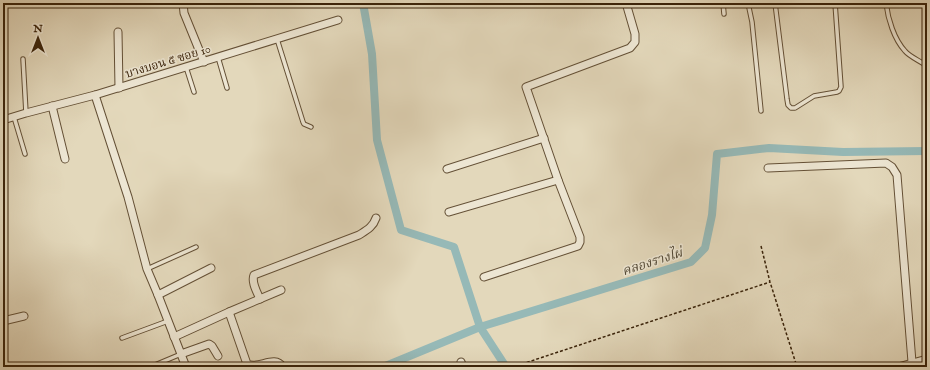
<svg xmlns="http://www.w3.org/2000/svg" width="930" height="370" font-family="'IM FELL English','Noto Serif Thai',serif">
<style>
.lines{fill:none;stroke-linecap:round;stroke-linejoin:round}
.canal{stroke:#96b9b7;stroke-width:8}
.lane-casing{stroke:#645036;stroke-width:5.5}
.street-casing{stroke:#645036;stroke-width:9}
.path{stroke:#3a230a;stroke-width:1.5;stroke-dasharray:3 2;stroke-linecap:butt}
.lane{stroke:#ede6d3;stroke-width:3.5}
.street{stroke:#ede6d3;stroke-width:7}
.labels{text-anchor:middle;stroke-width:3;stroke-linejoin:round;paint-order:stroke}
.street-label{font-size:12px;fill:#3a230a;stroke:#ede6d3}
.water-label{font-size:13px;font-style:italic;fill:#514835;stroke:#ede6d3}
</style>
<rect width="100%" height="100%" fill="#e3d8bb"/>
<filter id="stains"><feTurbulence type="fractalNoise" baseFrequency=".005" numOctaves="4"/><feColorMatrix values="0 0 0 0 .2 0 0 0 0 .09 0 0 0 0 .02 0 0 0 .5 -.17"/></filter>
<radialGradient id="worn" r=".72"><stop offset=".6" stop-color="#630" stop-opacity="0"/><stop offset="1" stop-color="#630" stop-opacity=".3"/></radialGradient>
<g class="lines">
<g class="canal">
<polyline points="363,3 372,54 377,140 401,230 454,247 480,327 506,367"/>
<polyline points="383,367 480,327 691,262 705,248 712,215 717,154 769,148 843,152 927,151"/>
</g>
<g class="lane-casing">
<g id="lane">
<polyline points="723,3 724,14"/>
<polyline points="748,3 752,22 761,111"/>
<polyline points="775,3 787,99 788,105 791,108 795,108 814,96 837,92 839,91 841,87 835,3"/>
<path d="M886,3C888,19 894,39 905,51C909,56 918,60 924,64L927,63"/>
<polyline points="277,39 303,122 304,124 311,127"/>
<polyline points="218,57 227,88"/>
<polyline points="23,59 26,113"/>
<polyline points="186,67 194,92"/>
<polyline points="14,117 25,154"/>
<polyline points="147,269 196,247"/>
<polyline points="122,338 168,321"/>
<polyline points="150,367 181,354"/>
</g>
</g>
<g class="street-casing">
<g id="street">
<polyline points="183,3 184,13 204,62"/>
<polyline points="118,32 119,88"/>
<polyline points="95,95 128,197 147,269 158,295 186,367"/>
<polyline points="52,106 65,159"/>
<polyline points="3,120 26,113 95,95 338,20"/>
<polyline points="768,168 886,163 892,167 897,175 912,362"/>
<polyline points="447,169 544,138"/>
<polyline points="449,212 558,180"/>
<polyline points="484,277 578,246 580,242 580,237 558,180 526,87 630,48 635,42 635,34 626,3"/>
<polyline points="158,295 211,268"/>
<path d="M260,299C257,292 251,282 254,275L359,235C367,230 373,227 376,218"/>
<path d="M229,312L247,364C259,370 274,354 283,367"/>
<polyline points="3,321 24,316"/>
<polyline points="174,337 229,312 281,290"/>
<polyline points="181,354 209,344 212,346 218,356"/>
<polyline points="461,362 463,367"/>
<polyline points="898,367 927,359"/>
</g>
</g>
<g class="path">
<polyline points="761,246 770,282 797,367"/>
<polyline points="522,364 770,282"/>
</g>
<use href="#lane" class="lane"/>
<use href="#street" class="street"/>
</g>
<g class="labels">
<g class="street-label">
<text transform="translate(168 61) rotate(-17)" y="4">บางบอน ๕ ซอย 10</text>
</g>
<g class="water-label">
<text transform="translate(652 261) rotate(-18)" y="5">คลองรางไผ่</text>
</g>
</g>
<rect width="930" height="370" fill="none" stroke="#e3d8bb" stroke-width="16"/>
<rect x="4" y="4" width="922" height="362" fill="none" stroke="#3a230a" stroke-width="2"/>
<rect x="8" y="8" width="914" height="354" fill="none" stroke="#3a230a"/>
<g transform="translate(38 38)" stroke="#ede6d3" stroke-width="3" paint-order="stroke">
<path d="M0-3L7 15L0 10L-7 15Z" fill="#3a230a"/>
<text y="-6" font-size="11" font-weight="bold" text-anchor="middle" fill="#3a230a">N</text>
</g>
<rect width="100%" height="100%" filter="url(#stains)"/>
<rect width="100%" height="100%" fill="url(#worn)"/>
</svg>
